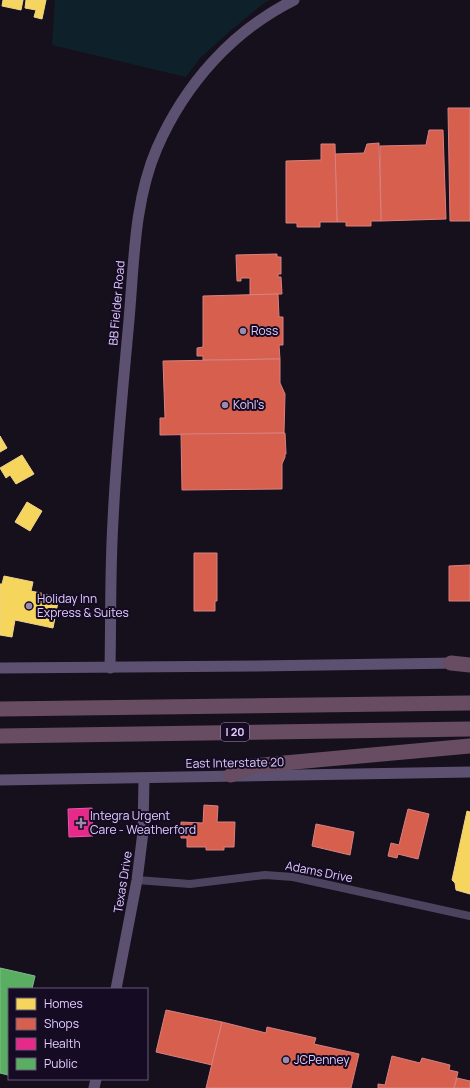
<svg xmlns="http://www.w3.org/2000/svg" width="470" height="1088" font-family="Manrope,sans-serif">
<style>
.green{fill:#0e212a}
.homes{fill:#f6d55c;stroke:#efd28d}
.shops{fill:#d6604d;stroke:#d98082}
.health{fill:#e7298a;stroke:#e55aad}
.public{fill:#5aae61;stroke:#82b790}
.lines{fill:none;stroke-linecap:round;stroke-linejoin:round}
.street{stroke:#4c445e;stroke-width:8}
.secondary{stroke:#5c5171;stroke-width:11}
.highway{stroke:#684c62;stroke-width:15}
.poi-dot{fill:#998ab0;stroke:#150b22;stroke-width:1.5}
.labels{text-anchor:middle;stroke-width:4;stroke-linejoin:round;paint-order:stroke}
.shield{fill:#150b22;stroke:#a391bd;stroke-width:1}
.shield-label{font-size:11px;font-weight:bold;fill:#e0cbff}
.street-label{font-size:12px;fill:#e0cbff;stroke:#150b22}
.poi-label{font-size:12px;fill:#e0cbff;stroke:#150b22;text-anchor:start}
</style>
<rect width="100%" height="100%" fill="#16101d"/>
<polygon class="green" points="55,0 270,0 264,3 230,31 200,58 186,77 52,45"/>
<g class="homes">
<polygon points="3,0 23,0 21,10 2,6"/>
<polygon points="26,0 46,0 42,19 34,17 36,10 25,8"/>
<polygon points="0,436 7,448 0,452"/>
<polygon points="22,455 34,474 16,484 10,475 6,478 0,468"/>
<polygon points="27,502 42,511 30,531 15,522"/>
<polygon points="4,576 33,582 31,591 59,597 53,628 15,620 12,637 0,635 0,584 2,584"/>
<polygon points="467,811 470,812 470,894 456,890 455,883 452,880"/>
</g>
<g class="shops">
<polygon points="448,108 470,108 470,221 450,221"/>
<polygon points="429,130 443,130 446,219 381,221 380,146 426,145"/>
<polygon points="379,143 381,221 371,221 371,226 346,226 346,222 337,222 335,154 364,153 367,144"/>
<polygon points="321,144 335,144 337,222 320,222 320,227 297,227 297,223 286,223 286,161 321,160"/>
<polygon points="277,254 277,257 281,257 281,274 278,274 278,277 281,277 282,294 250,295 250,278 241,278 241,281 237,281 236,255"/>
<polygon points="278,294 279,317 283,317 283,345 279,345 280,359 203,360 203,356 197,356 197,348 203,347 203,296"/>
<polygon points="280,359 280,383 285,394 284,433 160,435 160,418 165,418 163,361"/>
<polygon points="285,433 286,454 285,454 285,457 282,464 282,489 182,490 181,434"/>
<polygon points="194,553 217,553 217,601 215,601 215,611 194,611"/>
<polygon points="470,565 470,601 449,601 449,566"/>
<polygon points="204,805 218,806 217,822 235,822 234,847 224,847 224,850 206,850 206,847 187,847 187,838 181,838 181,822 203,823"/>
<polygon points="408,809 429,814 418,859 398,854 397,858 388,856 391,843 399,845"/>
<polygon points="316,824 354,832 350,855 312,846"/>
<polygon points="166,1010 222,1022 212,1065 156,1052"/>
<polygon points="222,1022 266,1033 267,1027 316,1038 314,1044 359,1054 351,1088 206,1088"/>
<polygon points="392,1056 420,1063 422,1058 450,1065 449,1070 458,1072 454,1088 378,1088 378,1084 385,1085"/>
<polygon points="457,1078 470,1081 470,1088 454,1088"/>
</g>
<polygon class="health" points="92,808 93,836 69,837 68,809"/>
<polygon class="public" points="0,968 35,976 32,989 9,989 8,1075 0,1073"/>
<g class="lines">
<polyline class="street" points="137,880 190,884 265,875 293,877 470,916"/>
<g class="secondary">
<polyline points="0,668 257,666 457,663"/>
<path d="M110,668C111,619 110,570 113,521C116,454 123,387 129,320C134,263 134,201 157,148C185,84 232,31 294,0"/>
<polyline points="0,780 470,772"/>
<polyline points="116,989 137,880 143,832 144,778"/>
<polyline points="94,1088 96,1079"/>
</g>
<g class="highway">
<polyline points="451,663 470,665"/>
<polyline points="0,709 470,703"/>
<polyline points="0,736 470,729"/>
<polyline points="231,775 251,766 470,746"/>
</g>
</g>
<g class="poi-dot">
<circle cx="243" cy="331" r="4"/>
<circle cx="225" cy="405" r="4"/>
<circle cx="29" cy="606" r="4"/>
<path d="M79 817h4v4h4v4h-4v4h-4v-4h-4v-4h4z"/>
<circle cx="286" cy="1060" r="4"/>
</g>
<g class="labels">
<rect class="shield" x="221" y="723" width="28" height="18" rx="3"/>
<g class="shield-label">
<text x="235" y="736">I 20</text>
</g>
<g class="street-label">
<text transform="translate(117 303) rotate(-85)" y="4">BB Fielder Road</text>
<text transform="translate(235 763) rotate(-1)" y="4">East Interstate 20</text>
<text transform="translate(319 872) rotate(11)" y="4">Adams Drive</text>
<text transform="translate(123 882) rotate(-81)" y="4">Texas Drive</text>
</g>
<g class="poi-label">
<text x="251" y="335">Ross</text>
<text x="233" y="409">Kohl's</text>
<text x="37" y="603">Holiday Inn<tspan x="37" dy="14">Express &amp; Suites</tspan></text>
<text x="90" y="820">Integra Urgent<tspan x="90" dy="14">Care - Weatherford</tspan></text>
<text x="294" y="1064">JCPenney</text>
</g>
</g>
<rect x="8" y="988" width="140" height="92" fill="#150b22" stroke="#66587a"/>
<rect x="16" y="998" width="20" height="12" fill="#f6d55c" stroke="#66587a"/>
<text x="44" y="1008" font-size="12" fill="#e0cbff">Homes</text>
<rect x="16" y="1018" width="20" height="12" fill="#d6604d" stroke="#66587a"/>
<text x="44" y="1028" font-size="12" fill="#e0cbff">Shops</text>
<rect x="16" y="1038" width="20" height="12" fill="#e7298a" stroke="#66587a"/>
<text x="44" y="1048" font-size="12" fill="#e0cbff">Health</text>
<rect x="16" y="1058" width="20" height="12" fill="#5aae61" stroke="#66587a"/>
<text x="44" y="1068" font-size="12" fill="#e0cbff">Public</text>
</svg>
